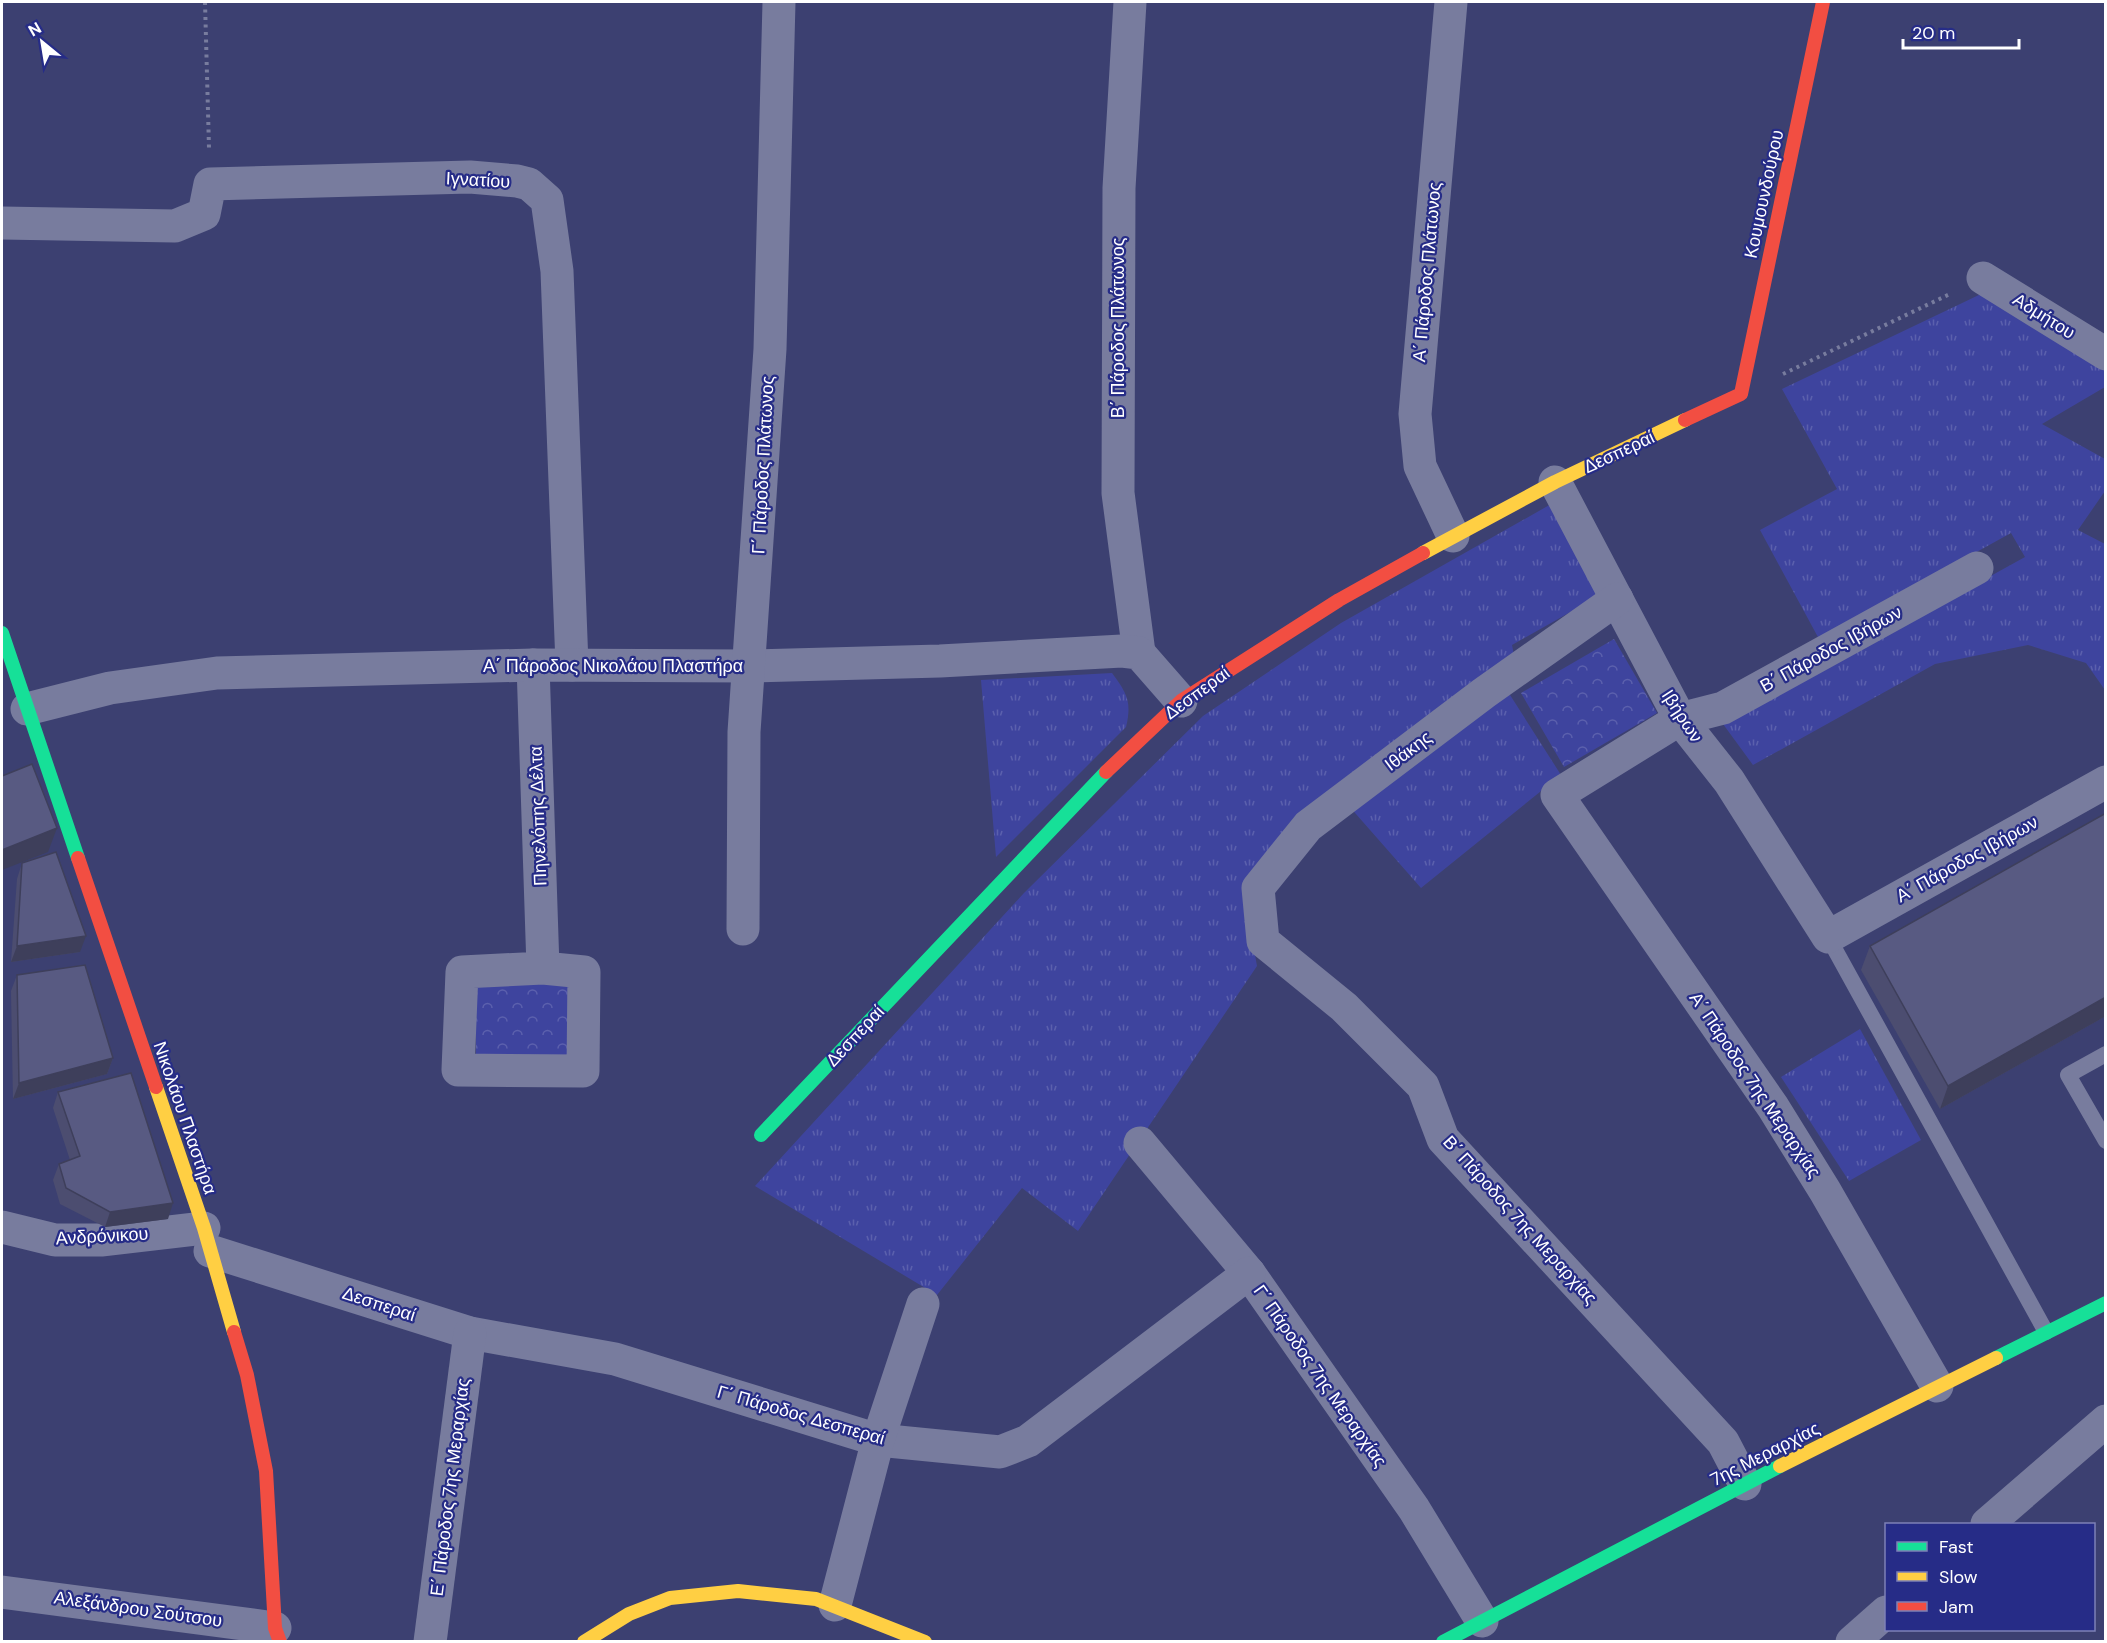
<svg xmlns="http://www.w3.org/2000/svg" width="2107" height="1643" font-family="'DM Sans',sans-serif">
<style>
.grass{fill:url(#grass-tufts)}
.forest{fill:url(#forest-crowns)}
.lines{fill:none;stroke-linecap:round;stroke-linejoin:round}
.path{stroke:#787c9e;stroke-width:4;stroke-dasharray:3 4.5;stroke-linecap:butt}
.lane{stroke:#787c9e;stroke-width:16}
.street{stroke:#787c9e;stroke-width:33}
.fast{stroke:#16e098;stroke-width:14}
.slow{stroke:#ffcf43;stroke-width:14}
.jam{stroke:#f24e42;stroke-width:14}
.wall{fill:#4c4d70}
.shaded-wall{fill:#3e3f5b}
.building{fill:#585a82;stroke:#3e3f5b;stroke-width:1.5}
.labels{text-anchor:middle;stroke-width:4.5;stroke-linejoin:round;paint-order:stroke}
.street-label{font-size:18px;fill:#fff;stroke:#262c87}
</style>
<defs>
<pattern id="grass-tufts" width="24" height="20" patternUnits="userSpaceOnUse" patternTransform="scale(1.5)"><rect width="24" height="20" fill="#3e449e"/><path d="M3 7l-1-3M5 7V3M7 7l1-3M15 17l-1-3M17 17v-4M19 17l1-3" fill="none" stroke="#5b60ad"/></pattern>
<pattern id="forest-crowns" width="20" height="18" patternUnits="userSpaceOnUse" patternTransform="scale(1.5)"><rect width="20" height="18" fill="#3e449e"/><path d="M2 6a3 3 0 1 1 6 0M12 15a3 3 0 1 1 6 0" fill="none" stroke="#5b60ad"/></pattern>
</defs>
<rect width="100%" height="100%" fill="#3c4071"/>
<g class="grass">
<polygon points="1981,294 2105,369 2105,387 2042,424 2105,459 2105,491 2078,530 2105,544 2105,690 2086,663 2028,645 1935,664 1753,765 1723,724 2025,557 2011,533 1819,639 1760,530 1837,489 1782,389"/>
<polygon points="1553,503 1604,593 1512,645 1515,660 1496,673 1561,775 1421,888 1334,789 1303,811 1242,884 1257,966 1078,1231 1022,1188 937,1295 755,1186 1024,893 1203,716 1341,623"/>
<path d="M1112,673C1127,693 1132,702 1126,727L996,857L981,680Z"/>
<polygon points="1860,1029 1921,1140 1849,1181 1781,1077"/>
</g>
<g class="forest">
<polygon points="1614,639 1657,713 1564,767 1521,693"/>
<polygon points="570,981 571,1057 476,1058 476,985"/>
</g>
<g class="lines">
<g class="path">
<polyline points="205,2 209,148"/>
<polyline points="1783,374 1952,293"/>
</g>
<g class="lane">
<polyline points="1828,937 2046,1332"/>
<polyline points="2106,1054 2068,1075 2106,1141"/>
</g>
<g class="street">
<polyline points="1130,2 1119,188 1118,493 1139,653"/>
<polyline points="1451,2 1415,414 1420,466 1453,536"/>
<polyline points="2,223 175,226 204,214 210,184 470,177 517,181 529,184 547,200 557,271 572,665"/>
<polyline points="1983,278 2106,354"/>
<polyline points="1555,482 1680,719 1729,781 1828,937 2106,782"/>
<polyline points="1617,599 1484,693 1308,826 1258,888 1263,941 1344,1007 1423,1086 1443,1139 1723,1442 1745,1484"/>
<polyline points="533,665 543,968 584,972 583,1071 458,1070 462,972 543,968"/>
<polyline points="27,709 110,688 217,673 533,665 748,666 940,661 1122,651 1139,653 1181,701"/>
<polyline points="743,929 744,732 770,349 779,2"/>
<polyline points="1140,1143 1249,1273 1414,1509 1482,1621"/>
<polyline points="2,1227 55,1240 101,1240 204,1228"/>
<polyline points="210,1251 470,1333 615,1359 878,1440 1000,1452 1028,1441 1249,1273"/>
<polyline points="1937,1386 1825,1191 1773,1107 1557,795 1680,719 1723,708 1977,568"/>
<polyline points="1987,1524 2106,1421"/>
<polyline points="2,1592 275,1628"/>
<polyline points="835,1605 878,1440 923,1304"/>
<polyline points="430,1642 470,1333"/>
<polyline points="1852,1642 1886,1612"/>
</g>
<g class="fast">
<polyline points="2,633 78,858"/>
<polyline points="761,1135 1106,772"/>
<polyline points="1996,1358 2106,1303"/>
<polyline points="1443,1642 1780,1466"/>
</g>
<g class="slow">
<polyline points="1423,553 1555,482 1685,420"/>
<polyline points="156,1087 204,1228 234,1332"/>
<polyline points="1780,1466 1996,1358"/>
<polyline points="584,1642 629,1614 670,1598 738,1591 816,1599 925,1642"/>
</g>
<g class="jam">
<polyline points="1685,420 1741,394 1823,2"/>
<polyline points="1106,772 1181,701 1339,600 1423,553"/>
<polyline points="78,858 156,1087"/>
<polyline points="234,1332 247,1375 266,1471 275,1628 280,1642"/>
</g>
</g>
<g class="wall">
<polygon points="2106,813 2106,1016 1940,1109 1861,970 1870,946"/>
<polygon points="22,863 80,952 11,962 17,879"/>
<polygon points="17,975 113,1058 107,1074 13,1099 11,991"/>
<polygon points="58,1092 168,1219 105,1227 60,1204 53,1180 59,1164 70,1160 53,1108"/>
</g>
<g class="shaded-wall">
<polygon points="57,828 48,852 2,870 2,850"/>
<polygon points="86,936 80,952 11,962 17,946"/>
<polygon points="2106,997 2106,1016 1940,1109 1948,1086"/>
<polygon points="113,1058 107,1074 13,1099 19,1083"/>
<polygon points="173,1203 168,1219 105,1227 110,1212"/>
</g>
<g class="building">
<polygon points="32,764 57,828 2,850 2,776"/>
<polygon points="2106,813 2106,997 1948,1086 1870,946"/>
<polygon points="56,852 86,936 17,946 22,863"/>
<polygon points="85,965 113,1058 19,1083 17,975"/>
<polygon points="131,1073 173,1203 110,1212 66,1188 59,1164 80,1156 58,1092"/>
</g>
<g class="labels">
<g class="street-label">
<text transform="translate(478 180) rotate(3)" y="6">Ιγνατίου</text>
<text transform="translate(1764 194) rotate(-78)" y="6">Κουμουνδούρου</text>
<text transform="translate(1427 272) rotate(-85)" y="6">Α΄ Πάροδος Πλάτωνος</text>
<text transform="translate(2044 316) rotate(32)" y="6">Αδμήτου</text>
<text transform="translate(1118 328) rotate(-90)" y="6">Β΄ Πάροδος Πλάτωνος</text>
<text transform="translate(1619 452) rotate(-25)" y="6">Δεσπεραί</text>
<text transform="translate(763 465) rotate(-87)" y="6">Γ΄ Πάροδος Πλάτωνος</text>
<text transform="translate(1831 649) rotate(-29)" y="6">Β΄ Πάροδος Ιβήρων</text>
<text x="613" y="672">Α΄ Πάροδος Νικολάου Πλαστήρα</text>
<text transform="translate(1197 693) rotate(-36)" y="6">Δεσπεραί</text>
<text transform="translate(1682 716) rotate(57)" y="6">Ιβήρων</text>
<text transform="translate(1408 751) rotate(-37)" y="6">Ιθάκης</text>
<text transform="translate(538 816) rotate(-92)" y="6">Πηνελόπης Δέλτα</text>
<text transform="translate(1967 859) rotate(-29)" y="6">Α΄ Πάροδος Ιβήρων</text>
<text transform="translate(855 1036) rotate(-47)" y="6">Δεσπεραί</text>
<text transform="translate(1755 1085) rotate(56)" y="6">Α΄ Πάροδος 7ης Μεραρχίας</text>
<text transform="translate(185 1118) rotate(71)" y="6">Νικολάου Πλαστήρα</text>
<text transform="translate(1520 1220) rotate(48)" y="6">Β΄ Πάροδος 7ης Μεραρχίας</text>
<text transform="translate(102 1236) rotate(-3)" y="6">Ανδρόνικου</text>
<text transform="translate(379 1304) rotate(18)" y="6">Δεσπεραί</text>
<text transform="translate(1320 1376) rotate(55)" y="6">Γ΄ Πάροδος 7ης Μεραρχίας</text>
<text transform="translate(801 1415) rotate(16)" y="6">Γ΄ Πάροδος Δεσπεραί</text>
<text transform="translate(1765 1454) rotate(-27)" y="6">7ης Μεραρχίας</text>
<text transform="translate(450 1487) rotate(-83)" y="6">Ε΄ Πάροδος 7ης Μεραρχίας</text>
<text transform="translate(138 1609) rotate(8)" y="6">Αλεξάνδρου Σούτσου</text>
</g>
</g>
<rect width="2107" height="1643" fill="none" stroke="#ffffff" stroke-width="6"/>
<rect x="1885" y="1523" width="210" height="108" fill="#262c87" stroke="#7d80b7" stroke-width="1.5"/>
<rect x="1897" y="1542" width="30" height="9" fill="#16e098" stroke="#7d80b7" stroke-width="1.5"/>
<text x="1939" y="1553" font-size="18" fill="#ffffff">Fast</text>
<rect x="1897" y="1572" width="30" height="9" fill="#ffcf43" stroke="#7d80b7" stroke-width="1.5"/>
<text x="1939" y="1583" font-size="18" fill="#ffffff">Slow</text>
<rect x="1897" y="1602" width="30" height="9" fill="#f24e42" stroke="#7d80b7" stroke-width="1.5"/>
<text x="1939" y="1613" font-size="18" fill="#ffffff">Jam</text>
<g transform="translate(42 42) rotate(330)" stroke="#262c87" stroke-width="4.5" paint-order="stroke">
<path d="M0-4.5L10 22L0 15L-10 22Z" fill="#ffffff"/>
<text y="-9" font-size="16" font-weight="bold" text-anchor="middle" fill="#ffffff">N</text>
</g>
<path d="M1903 39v9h116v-9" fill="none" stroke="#ffffff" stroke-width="3"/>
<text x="1912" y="39" font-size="18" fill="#ffffff" stroke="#262c87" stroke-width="4.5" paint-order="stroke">20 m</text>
</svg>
